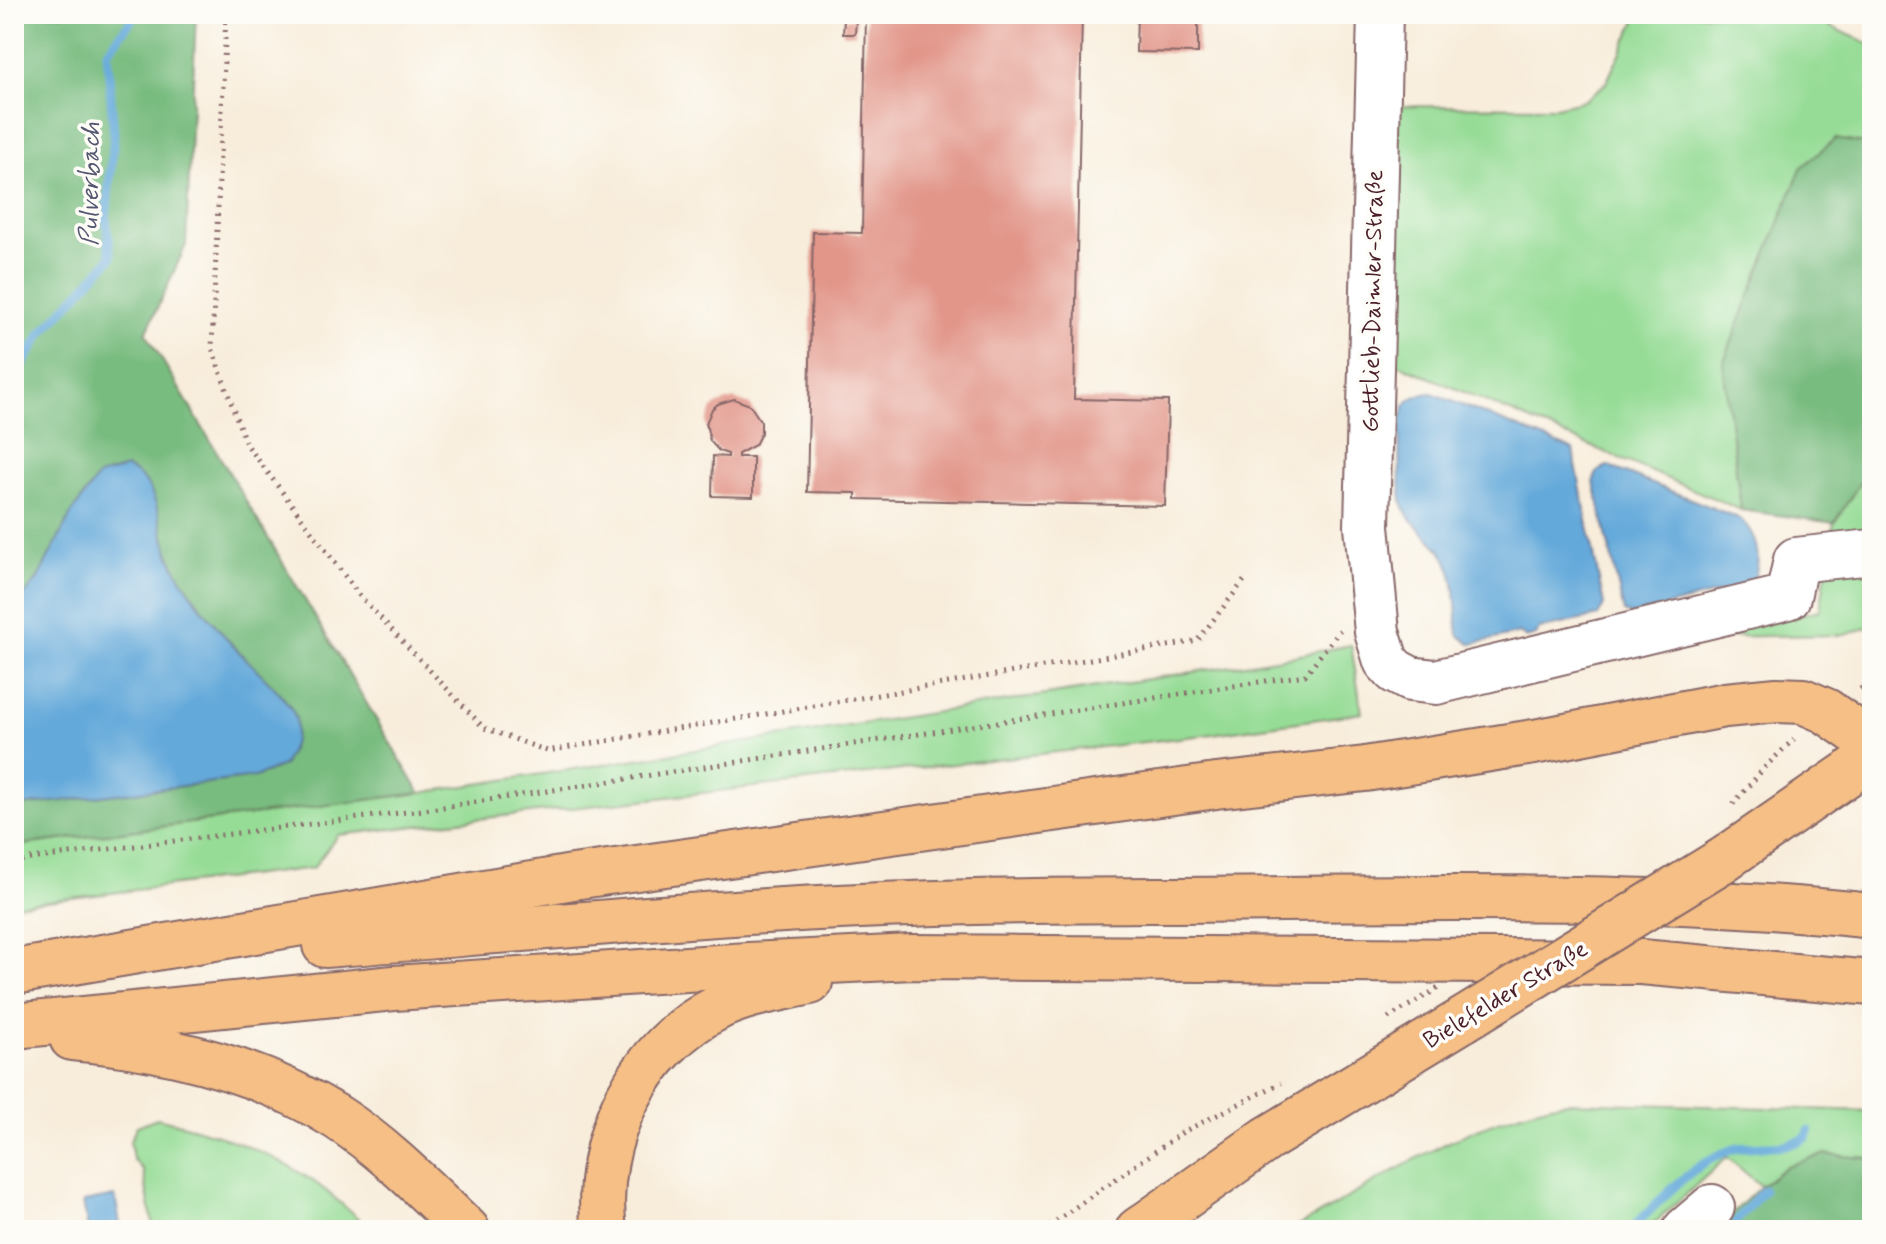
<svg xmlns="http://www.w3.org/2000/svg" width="1886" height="1244" font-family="Mynerve,sans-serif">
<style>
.green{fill:#96dc96;stroke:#707e60;stroke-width:2}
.forest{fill:#78bc7f;stroke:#616e55;stroke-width:2}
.water{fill:#64a9da;stroke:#576482;stroke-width:2}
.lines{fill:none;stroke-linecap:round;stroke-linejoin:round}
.stream{stroke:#64a9da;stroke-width:9}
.building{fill:#e29589}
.minor-casing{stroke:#876769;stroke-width:48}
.major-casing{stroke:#876769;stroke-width:48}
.highway-casing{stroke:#876769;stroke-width:48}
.path{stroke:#876769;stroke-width:5;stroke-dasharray:2 6;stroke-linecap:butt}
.minor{stroke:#fff;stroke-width:44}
.major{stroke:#f5bf86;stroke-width:44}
.highway{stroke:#f5bf86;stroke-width:44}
.major-bridge-casing{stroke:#876769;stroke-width:48;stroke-linecap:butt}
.path-bridge{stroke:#876769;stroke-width:5;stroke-dasharray:2 6;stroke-linecap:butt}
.major-bridge{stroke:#f5bf86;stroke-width:44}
.labels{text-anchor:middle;stroke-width:7;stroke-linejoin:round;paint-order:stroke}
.street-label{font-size:24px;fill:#4a1f2b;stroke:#fdfcf7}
.water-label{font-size:26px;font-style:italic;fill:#545671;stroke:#fdfcf7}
</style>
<rect width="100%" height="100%" fill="#fdfcf7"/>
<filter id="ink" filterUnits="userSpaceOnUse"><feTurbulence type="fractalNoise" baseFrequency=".0125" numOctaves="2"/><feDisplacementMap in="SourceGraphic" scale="16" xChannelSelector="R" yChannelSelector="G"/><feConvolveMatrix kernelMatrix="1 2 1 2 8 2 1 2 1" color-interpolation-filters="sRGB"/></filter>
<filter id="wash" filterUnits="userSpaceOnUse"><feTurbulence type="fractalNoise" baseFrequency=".006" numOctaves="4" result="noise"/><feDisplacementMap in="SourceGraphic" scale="32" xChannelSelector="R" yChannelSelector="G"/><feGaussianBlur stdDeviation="1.8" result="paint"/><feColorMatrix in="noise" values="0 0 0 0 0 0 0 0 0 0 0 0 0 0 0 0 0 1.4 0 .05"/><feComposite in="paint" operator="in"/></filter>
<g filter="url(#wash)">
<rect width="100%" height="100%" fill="#f8eddb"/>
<g class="green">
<polygon points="1639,14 1802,14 1872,45 1872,145 1835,139 1723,363 1741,510 1393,362 1398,106 1556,107 1585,100 1606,83"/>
<polygon points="1872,464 1872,626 1845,635 1707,637 1820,610 1834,523"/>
<polygon points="1351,645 1362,713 1205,735 338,835 313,868 14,905 14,846 420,793 1295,656"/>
<path d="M1566,1102L1872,1111V1159L1863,1157L1787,1166L1761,1186L1727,1157L1647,1230H1292C1379,1181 1466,1120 1566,1102Z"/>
<path d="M157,1118C212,1131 266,1149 313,1181C334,1196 352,1213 371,1230H154L143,1170L133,1159L130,1141L137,1126Z"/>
</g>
<g class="forest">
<polygon points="14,14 196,14 186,245 146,333 420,793 14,846"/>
<polygon points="1835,139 1872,145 1872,464 1834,523 1741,510 1723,363 1801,168"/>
<polygon points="1825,1154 1872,1159 1872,1230 1824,1230 1804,1224 1801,1230 1715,1230 1761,1186 1787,1166"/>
</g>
<g class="water">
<path d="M1432,393L1573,450L1604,605L1598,616L1539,629L1536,635L1526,638L1520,633L1472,644L1458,635C1456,614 1457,588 1450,568C1442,543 1416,532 1405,510C1398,496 1397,419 1405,406C1411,396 1421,394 1432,393Z"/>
<path d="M1608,466L1738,518C1758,532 1764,565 1750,585L1631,615L1624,612L1594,482C1595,472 1600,469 1608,466Z"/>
<path d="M126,468C162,481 157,526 170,556C183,587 208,616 229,641C244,659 293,700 296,720C298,738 290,752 283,766L255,777L14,807V607L37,580L71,514L98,476Z"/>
<polygon points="115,1196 121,1230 88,1230 83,1202"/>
</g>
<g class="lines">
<g class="stream">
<polyline points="14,379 42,333 111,258 106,218 114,134 107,52 136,14"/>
<path d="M1631,1229C1661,1201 1693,1161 1734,1149C1757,1143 1787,1151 1807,1137L1809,1131"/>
<polyline points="1728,1230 1764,1190"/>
</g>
</g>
<g id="blocks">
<g class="building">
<polygon points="866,14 1082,14 1074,399 1168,401 1165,506 856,499 856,493 807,492 813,232 862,233"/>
<polygon points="1137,14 1198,14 1198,53 1136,52"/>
<polygon points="844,19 856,19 855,34 843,34"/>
<polygon points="734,399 750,405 761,422 761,433 755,445 738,454 738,457 753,457 753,497 712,496 713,456 728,457 728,454 719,451 710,441 706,423 712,409 718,404"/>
</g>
</g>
</g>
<g filter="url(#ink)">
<use href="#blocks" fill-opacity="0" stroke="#876769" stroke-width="2"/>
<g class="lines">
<g class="minor-casing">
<g id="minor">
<polyline points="1380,14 1367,526 1377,632 1386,661 1395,671 1410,679 1436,682 1788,597 1796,560 1872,552"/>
<polyline points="1685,1230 1712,1207"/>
</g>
</g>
<g class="major-casing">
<g id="major">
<polyline points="1723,860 1872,757"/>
<polyline points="1138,1230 1267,1139 1463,1020"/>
</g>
</g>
<g class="highway-casing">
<g id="highway">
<path d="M325,945C503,931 681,914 860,906C1000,899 1141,901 1281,899C1478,897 1676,895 1872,916"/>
<polyline points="14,972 573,877 1216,786 1365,769 1534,742 1725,705 1777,700 1803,701 1826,711 1872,743"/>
<polyline points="14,1026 394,988 748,965 912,957 1641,962 1872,983"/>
<path d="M72,1038C163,1046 260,1069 338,1118C386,1149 426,1191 467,1230"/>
<path d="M604,1230C592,1141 638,1046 721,1006C749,993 780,989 810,982"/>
</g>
</g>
<g class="path">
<polyline points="226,14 212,348 245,442 359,595 484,728 547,751 1197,641 1246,578"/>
<polyline points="1860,689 1872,681"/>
<polyline points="1733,804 1765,767 1794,739"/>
<polyline points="14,861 423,810 1305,675 1340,630"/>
<polyline points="1043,1230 1183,1132 1281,1083"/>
</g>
<use href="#minor" class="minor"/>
<use href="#major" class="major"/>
<use href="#highway" class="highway"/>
<g class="major-bridge-casing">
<polyline id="major-bridge" points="1463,1020 1723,860"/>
</g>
<polyline class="path-bridge" points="1388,1018 1442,986"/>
<use href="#major-bridge" class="major-bridge"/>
</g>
</g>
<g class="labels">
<g class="street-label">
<text transform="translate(1372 301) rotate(-89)" y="8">Gottlieb-Daimler-Straße</text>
<text transform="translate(1505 994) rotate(-31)" y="8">Bielefelder Straße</text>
</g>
<g class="water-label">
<text transform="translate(89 184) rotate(-89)" y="9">Pulverbach</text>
</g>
</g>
<rect width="1886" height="1244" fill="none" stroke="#fdfcf7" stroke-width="48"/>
</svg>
